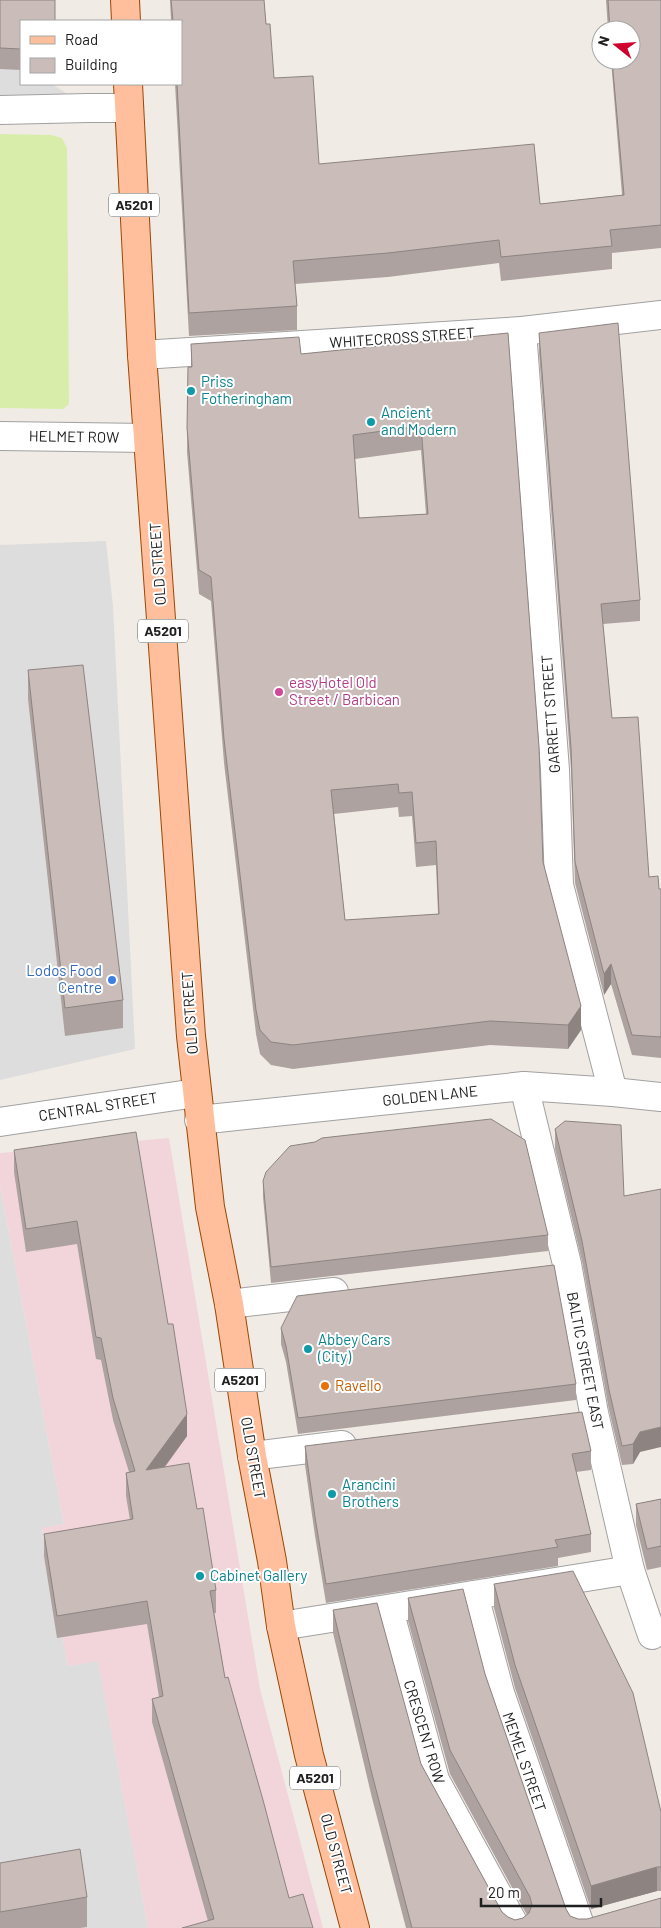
<svg xmlns="http://www.w3.org/2000/svg" width="661" height="1928" font-family="Barlow,sans-serif">
<style>
.residential{fill:#dedddd}
.commercial{fill:#f2d5da}
.grass{fill:#d9edaa}
.lines{fill:none;stroke-linecap:round;stroke-linejoin:round}
.minor-casing{stroke:#a1a1a1;stroke-width:30}
.major-casing{stroke:#9c4600;stroke-width:30}
.minor{stroke:#fff;stroke-width:28}
.major{stroke:#ffbf9d;stroke-width:28}
.wall{fill:#ada29f;fill-rule:evenodd}
.shaded-wall{fill:#8d8482}
.building{fill:#c9bcb9;stroke:#8d8482;fill-rule:evenodd}
.culture-dot{fill:#0f9aa8;stroke:#fff;stroke-width:2}
.hotel-dot{fill:#d1479c;stroke:#fff;stroke-width:2}
.shop-dot{fill:#3f7fe0;stroke:#fff;stroke-width:2}
.food-dot{fill:#e8710a;stroke:#fff;stroke-width:2}
.labels{text-anchor:middle;stroke-width:4;stroke-linejoin:round;paint-order:stroke}
.shield{fill:#fff;stroke:#636363;stroke-width:1}
.shield-label{font-size:14px;font-weight:bold;fill:#202020}
.street-label{font-size:15px;fill:#202020;stroke:#fff}
.culture-label{font-size:15px;fill:#0d838f;stroke:#fff;text-anchor:start}
.hotel-label{font-size:15px;fill:#b23c85;stroke:#fff;text-anchor:start}
.shop-label{font-size:15px;fill:#366cbe;stroke:#fff;text-anchor:end}
.food-label{font-size:15px;fill:#c56008;stroke:#fff;text-anchor:start}
</style>
<rect width="100%" height="100%" fill="#f1ebe6"/>
<g class="residential">
<polygon points="0,0 55,0 55,21 21,21 21,84 54,84 55,86 88,108 0,110"/>
<polygon points="106,541 113,606 135,1049 0,1080 0,545"/>
<polygon points="0,1186 64,1524 42,1529 68,1666 98,1660 148,1928 0,1928"/>
</g>
<polygon class="commercial" points="169,1138 260,1689 323,1928 148,1928 98,1661 68,1666 42,1528 64,1524 0,1186 0,1153"/>
<polygon class="grass" points="0,134 51,135 62,138 67,148 69,404 63,409 0,408"/>
<g class="lines">
<g class="minor-casing">
<g id="minor">
<polyline points="0,110 88,108 129,108"/>
<polyline points="522,331 555,770 559,885 613,1092"/>
<polyline points="142,355 522,331 661,315"/>
<polyline points="0,436 148,438"/>
<polyline points="524,1086 567,1264 594,1413 630,1570 652,1635"/>
<polyline points="199,1120 524,1086 613,1092 661,1097"/>
<polyline points="0,1122 196,1093"/>
<polyline points="229,1304 334,1292"/>
<polyline points="252,1456 342,1445"/>
<polyline points="474,1595 500,1693 581,1928"/>
<polyline points="389,1610 435,1780 516,1928"/>
<polyline points="281,1626 630,1570"/>
</g>
</g>
<g class="major-casing">
<g id="major">
<polyline points="125,0 126,21"/>
<polyline points="128,84 142,355 191,1036 210,1207 229,1304 252,1456 272,1561 281,1626 309,1755 355,1928"/>
</g>
</g>
<use href="#minor" class="minor"/>
<use href="#major" class="major"/>
</g>
<g class="wall">
<polygon points="0,0 21,21 21,70 0,69"/>
<polygon points="170,0 264,0 266,24 274,78 319,164 540,204 622,195 611,60 631,60 631,30 608,30 606,0 661,0 661,248 612,253 612,269 501,281 499,263 388,277 295,284 297,306 297,330 189,336 175,84 181,84 181,21 171,21"/>
<path d="M508,333L543,862L581,1030L568,1049L490,1045L293,1069L271,1065L260,1054L256,1034L224,763L211,601L199,594L187,452L188,367H191V344L301,354ZM421,450L426,514L359,518L355,459ZM398,807L399,817L412,816L416,867L436,865L438,914L345,920L334,814Z"/>
<polygon points="539,333 640,600 640,621 603,624 612,718 649,877 659,889 661,889 661,1058 632,1055 611,984 604,995 575,883 571,769 539,353"/>
<polygon points="28,670 123,1000 123,1028 65,1036 28,699"/>
<polygon points="555,1129 624,1196 640,1452 633,1464 622,1465 609,1410 582,1261 555,1149"/>
<polygon points="14,1150 168,1324 187,1436 165,1467 197,1509 216,1590 216,1613 214,1613 225,1678 289,1898 208,1921 152,1722 152,1699 159,1697 147,1624 57,1638 44,1556 44,1534 130,1520 126,1496 126,1473 129,1472 113,1420 101,1360 96,1359 77,1244 26,1252 14,1172"/>
<polygon points="263,1181 548,1235 548,1251 271,1283 263,1197"/>
<polygon points="281,1328 576,1384 576,1400 298,1434 286,1362 281,1344"/>
<polygon points="305,1446 591,1451 591,1470 576,1472 591,1534 591,1552 558,1558 558,1566 326,1603 315,1536 305,1465"/>
<polygon points="661,1499 661,1567 647,1570 636,1525 636,1504"/>
<polygon points="494,1584 661,1812 661,1891 657,1891 591,1909 515,1688 494,1608"/>
<polygon points="408,1598 485,1674 566,1909 570,1916 578,1919 661,1928 406,1928 372,1798 333,1633 333,1610 421,1764 502,1912 508,1917 515,1920 523,1918 527,1915 450,1774 408,1621"/>
<polygon points="0,1863 87,1897 87,1927 80,1928 0,1928"/>
</g>
<g class="shaded-wall">
<polygon points="611,964 611,984 604,995 604,974"/>
<polygon points="581,1006 581,1030 568,1049 568,1025"/>
<polygon points="187,1414 187,1436 146,1492 146,1470"/>
<polygon points="661,1427 661,1447 640,1452 633,1464 633,1444 640,1432"/>
<polygon points="657,1867 657,1891 591,1909 591,1886"/>
</g>
<g class="building">
<polygon points="0,0 55,0 55,21 21,21 21,49 0,48"/>
<polygon points="171,0 264,0 266,24 270,24 274,78 313,76 319,164 534,144 540,204 624,195 612,60 631,60 631,30 610,30 608,0 661,0 661,225 610,230 612,246 501,257 499,240 388,253 293,261 297,306 189,313 177,84 181,84 181,21 173,21"/>
<polygon points="618,323 640,600 601,604 612,718 638,717 649,877 658,876 659,889 661,889 661,1037 632,1035 611,964 604,974 575,862 571,748 539,333"/>
<path d="M508,333L539,747L543,862L581,1006L568,1025L490,1021L293,1045L271,1042L260,1030L256,1010L224,739L211,577L199,570L187,428L188,367H192L191,344L299,337L301,354ZM421,426L428,514L359,518L353,435ZM398,784L399,793L412,792L416,843L436,841L439,914L345,920L331,790Z"/>
<polygon points="83,665 123,1000 65,1008 28,670"/>
<polygon points="491,1119 525,1140 548,1235 271,1267 263,1181 266,1172 290,1146 315,1142 322,1138"/>
<polygon points="565,1121 621,1125 624,1196 661,1189 661,1427 640,1432 633,1444 622,1446 609,1390 582,1241 555,1129"/>
<polygon points="136,1132 168,1324 173,1324 187,1414 146,1470 189,1463 197,1509 203,1508 216,1590 210,1591 225,1678 228,1677 263,1800 289,1898 303,1894 313,1928 182,1928 214,1919 152,1699 163,1696 147,1601 57,1616 44,1534 133,1519 126,1473 135,1471 113,1398 101,1338 96,1337 77,1221 26,1229 14,1150"/>
<polygon points="554,1265 576,1384 298,1418 286,1346 281,1328 297,1296"/>
<polygon points="582,1412 591,1451 572,1454 591,1534 555,1540 558,1547 326,1584 315,1517 305,1446"/>
<polygon points="661,1499 661,1546 647,1549 636,1504"/>
<polygon points="573,1571 633,1693 661,1812 661,1867 657,1867 591,1886 515,1665 494,1584"/>
<polygon points="463,1589 485,1674 566,1909 570,1916 578,1919 587,1919 661,1898 661,1928 412,1928 372,1774 333,1610 377,1603 421,1764 502,1912 508,1917 515,1920 523,1918 529,1913 532,1905 530,1897 450,1750 408,1598"/>
<polygon points="80,1849 87,1897 0,1912 0,1863"/>
</g>
<g class="culture-dot">
<circle cx="191" cy="391" r="5"/>
<circle cx="371" cy="422" r="5"/>
<circle cx="308" cy="1349" r="5"/>
<circle cx="332" cy="1494" r="5"/>
<circle cx="200" cy="1576" r="5"/>
</g>
<circle class="hotel-dot" cx="279" cy="692" r="5"/>
<circle class="shop-dot" cx="112" cy="980" r="5"/>
<circle class="food-dot" cx="325" cy="1386" r="5"/>
<g class="labels">
<g class="shield">
<rect x="109" y="193.5" width="50" height="23" rx="4"/>
<rect x="138" y="619.5" width="50" height="23" rx="4"/>
<rect x="215" y="1368.5" width="50" height="23" rx="4"/>
<rect x="290" y="1766.5" width="50" height="23" rx="4"/>
</g>
<g class="shield-label">
<text x="134" y="210">A5201</text>
<text x="163" y="636">A5201</text>
<text x="240" y="1385">A5201</text>
<text x="315" y="1783">A5201</text>
</g>
<g class="street-label">
<text transform="translate(402 338) rotate(-4)" y="5">WHITECROSS STREET</text>
<text transform="translate(74 437) rotate(1)" y="5">HELMET ROW</text>
<text transform="translate(158 564) rotate(-94)" y="5">OLD STREET</text>
<text transform="translate(551 714) rotate(-94)" y="5">GARRETT STREET</text>
<text transform="translate(190 1013) rotate(-94)" y="5">OLD STREET</text>
<text transform="translate(430 1096) rotate(-6)" y="5">GOLDEN LANE</text>
<text transform="translate(98 1107) rotate(-9)" y="5">CENTRAL STREET</text>
<text transform="translate(585 1361) rotate(79)" y="5">BALTIC STREET EAST</text>
<text transform="translate(253 1458) rotate(80)" y="5">OLD STREET</text>
<text transform="translate(424 1732) rotate(73)" y="5">CRESCENT ROW</text>
<text transform="translate(524 1762) rotate(71)" y="5">MEMEL STREET</text>
<text transform="translate(336 1854) rotate(75)" y="5">OLD STREET</text>
</g>
<g class="culture-label">
<text x="201" y="387">Priss<tspan x="201" dy="17">Fotheringham</tspan></text>
<text x="381" y="418">Ancient<tspan x="381" dy="17">and Modern</tspan></text>
<text x="318" y="1345">Abbey Cars<tspan x="318" dy="17">(City)</tspan></text>
<text x="342" y="1490">Arancini<tspan x="342" dy="17">Brothers</tspan></text>
<text x="210" y="1581">Cabinet Gallery</text>
</g>
<g class="hotel-label">
<text x="289" y="688">easyHotel Old<tspan x="289" dy="17">Street / Barbican</tspan></text>
</g>
<g class="shop-label">
<text x="102" y="976">Lodos Food<tspan x="102" dy="17">Centre</tspan></text>
</g>
<g class="food-label">
<text x="335" y="1391">Ravello</text>
</g>
</g>
<rect x="20" y="20" width="162" height="65" fill="#ffffff" stroke="#a6a6a6"/>
<rect x="30" y="36" width="25" height="8" fill="#ffbf9d" stroke="#a6a6a6"/>
<text x="65" y="45" font-size="15" fill="#202020">Road</text>
<rect x="30" y="58" width="25" height="15" fill="#c9bcb9" stroke="#a6a6a6"/>
<text x="65" y="70" font-size="15" fill="#202020">Building</text>
<g transform="translate(616 45) rotate(287)"><circle r="24" fill="#ffffff" stroke="#a6a6a6"/>
<path d="M0-4L9 19L0 12L-9 19Z" fill="#d0002d"/>
<text y="-8" font-size="14" font-weight="bold" text-anchor="middle" fill="#202020">N</text>
</g>
<path d="M481 1898v8h120v-8" fill="none" stroke="#202020" stroke-width="2.5"/>
<text x="488" y="1898" font-size="15" fill="#202020" stroke="#ffffff" stroke-width="4" paint-order="stroke">20 m</text>
</svg>
